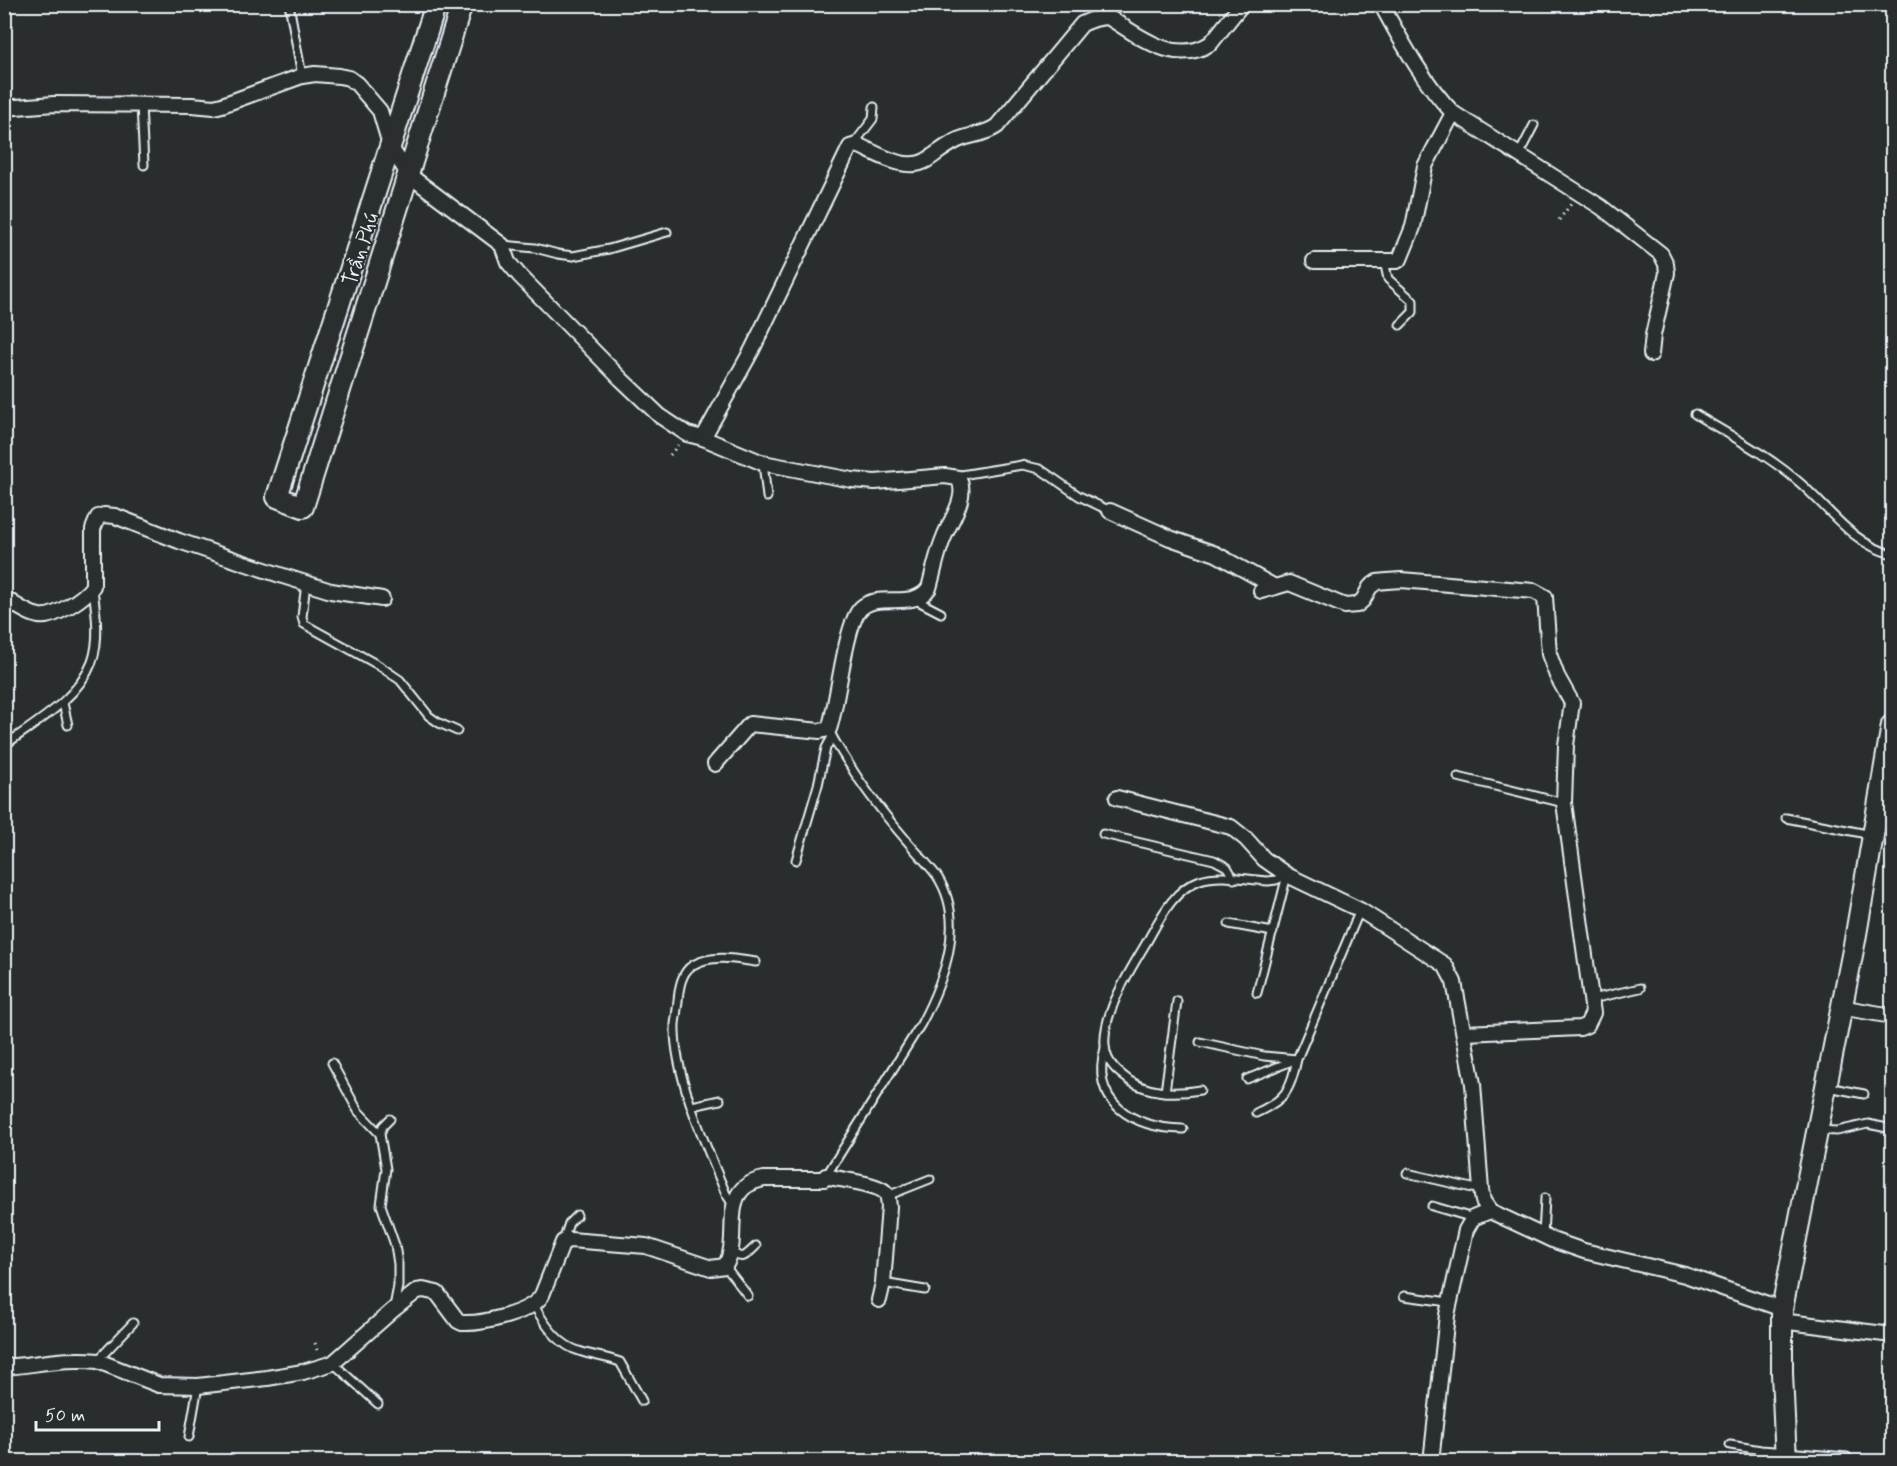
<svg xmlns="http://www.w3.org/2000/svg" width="1897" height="1466" font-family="Mynerve,sans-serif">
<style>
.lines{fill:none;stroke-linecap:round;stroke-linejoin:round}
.lane-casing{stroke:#e8f1f8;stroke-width:11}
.street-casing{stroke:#e8f1f8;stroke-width:18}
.secondary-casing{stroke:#e8f1f8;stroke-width:24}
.path{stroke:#e8f1f8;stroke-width:3;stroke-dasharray:1.5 4.5;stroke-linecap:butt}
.lane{stroke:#2a2d2e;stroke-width:7}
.street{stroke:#2a2d2e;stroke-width:14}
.secondary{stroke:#2a2d2e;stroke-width:20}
.labels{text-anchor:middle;stroke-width:4.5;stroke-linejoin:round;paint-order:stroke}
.street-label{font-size:21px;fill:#e8f1f8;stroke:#2a2d2e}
</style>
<rect width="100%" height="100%" fill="#2a2d2e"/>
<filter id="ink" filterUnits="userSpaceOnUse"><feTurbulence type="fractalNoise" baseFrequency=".0167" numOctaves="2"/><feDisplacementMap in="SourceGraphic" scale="12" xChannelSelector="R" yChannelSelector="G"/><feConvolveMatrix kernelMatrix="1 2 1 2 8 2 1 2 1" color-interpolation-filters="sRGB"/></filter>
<g filter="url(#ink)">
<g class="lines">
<g class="lane-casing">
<g id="lane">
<polyline points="289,4 302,76"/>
<polyline points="141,105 144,165"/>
<polyline points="853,145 873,119 874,107"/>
<polyline points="1519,154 1534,125"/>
<polyline points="502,245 535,248 558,254 573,256 609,249 667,232"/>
<polyline points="1384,261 1388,279 1413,301 1413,312 1400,325"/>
<path d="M1695,414C1729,435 1768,455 1799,482C1829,508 1852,544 1892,554"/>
<polyline points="763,463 767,497"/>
<polyline points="955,476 1022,465 1040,469 1079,496 1110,511"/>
<polyline points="306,583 302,617 304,624 378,665 400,680 429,716 439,723 457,731"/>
<polyline points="914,599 941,613"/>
<polyline points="63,703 68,725"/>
<path d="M5,745C35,723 78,699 92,662C100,640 96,612 93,589"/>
<polyline points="1458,777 1564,803"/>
<polyline points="1786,818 1872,835"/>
<polyline points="1103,834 1214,860 1227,867 1234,879"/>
<polyline points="796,860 818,785 826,748 832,737"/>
<polyline points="1229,924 1273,932"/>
<polyline points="1257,993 1287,875"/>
<polyline points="1592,999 1640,988"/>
<path d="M1200,1042L1264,1056L1297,1059C1291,1090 1285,1100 1256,1113"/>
<path d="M1105,1048C1089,1103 1134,1128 1183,1129"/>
<polyline points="332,1063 358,1111 380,1134"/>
<polyline points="1247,1079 1297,1059 1360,910"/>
<polyline points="1828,1087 1864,1094"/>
<path d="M1200,1090C1177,1094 1151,1094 1130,1081C1122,1075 1112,1068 1108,1058C1094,1026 1129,972 1145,945C1159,921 1172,890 1200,880C1221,873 1246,880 1268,881L1276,880L1287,875"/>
<polyline points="1165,1092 1177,1001"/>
<polyline points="692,1106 720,1100"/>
<polyline points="390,1119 383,1126 380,1134 386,1169 381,1205 395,1245 398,1264 398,1286 394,1307"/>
<polyline points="1819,1130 1837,1131 1868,1124 1892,1129"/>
<polyline points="1407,1173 1481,1190"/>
<path d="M826,1176L921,1024C944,980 967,922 937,876C928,864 917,853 907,841C888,819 870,797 854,772C847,760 833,741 829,729"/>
<polyline points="887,1196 930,1179"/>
<path d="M733,1205L726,1194C707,1148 673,1074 675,1024C676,1017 677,1009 678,1001C679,989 681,972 693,965C712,954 736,959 756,962"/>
<polyline points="1432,1206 1473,1218"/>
<polyline points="1543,1236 1545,1198"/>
<polyline points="563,1241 569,1223 577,1215"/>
<path d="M731,1252C744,1261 746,1255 756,1246"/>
<polyline points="725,1266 748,1296"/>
<polyline points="883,1283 925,1290"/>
<polyline points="1404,1296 1449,1302"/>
<path d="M534,1305C544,1324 558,1345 579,1351C593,1356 607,1357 620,1362L642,1401"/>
<polyline points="98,1360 133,1323"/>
<polyline points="333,1363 378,1404"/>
<polyline points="189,1437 198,1386"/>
<polyline points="1730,1445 1761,1450 1847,1457"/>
<polyline points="1276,1456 1280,1462"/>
</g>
</g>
<g class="street-casing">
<g id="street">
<path d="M1381,4C1402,42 1423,82 1453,113L1601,207L1661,254L1666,264L1667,273L1653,335L1651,354"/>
<path d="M4,108L54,104L192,105L214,107L222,105L302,76L315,74L339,76L349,78L357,84L380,111L391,148L409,175L502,245L508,262L519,275L621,379L660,416L687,434L703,438L763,463L852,480L875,482L945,476L958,478C969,496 951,519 944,537C937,553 934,571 929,588C913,611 880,591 861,608C845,623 838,704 829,729L820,731L750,724L715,764"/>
<polyline points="1314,261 1397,261 1400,259 1413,227 1425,166 1453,113"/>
<path d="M703,438L752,350L850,147L857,145C877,153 905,173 927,160C937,153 947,145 958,140C971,134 985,135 997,126L1082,24C1091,20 1098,17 1108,17C1138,35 1175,67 1211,43L1242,4"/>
<polyline points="1110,511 1170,538 1216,554 1275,587"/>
<polyline points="1261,591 1289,583 1345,606 1357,605 1363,600 1370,587 1377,582 1387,581 1401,580 1534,591 1545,597 1549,654 1557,676 1572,703 1566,745 1564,803 1593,1013 1587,1025 1580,1028 1465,1033"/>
<path d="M4,598C15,604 27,614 39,616C53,619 85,598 93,586V529L98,517L104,515L115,516L179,541L283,576L331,591L382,599"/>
<polyline points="1117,798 1231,827 1246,839 1264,859 1287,875 1360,910 1445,965 1454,982 1473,1084 1481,1190 1483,1201 1490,1211 1552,1240 1584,1251 1685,1275 1782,1309"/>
<polyline points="1840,1007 1892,1016"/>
<polyline points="1781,1321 1892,1335"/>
<path d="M4,1367C35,1365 66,1357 98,1361L159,1385L198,1386L267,1378L303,1372L333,1363L393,1310L417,1291L423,1290L437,1293L458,1321L462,1323C482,1324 532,1313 542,1295L563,1242L570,1240L646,1246L711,1268L725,1266C743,1237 715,1188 764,1179H824L826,1176C840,1180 875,1183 885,1192C889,1196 888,1201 889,1207L883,1283L879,1300"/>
<polyline points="1431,1462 1447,1315 1466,1230 1473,1218 1490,1211"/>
</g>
</g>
<g class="secondary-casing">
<g id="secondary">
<polyline points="436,4 277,497 303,507 462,4"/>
<polyline points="1786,1462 1782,1373 1782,1309 1855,940 1892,725"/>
</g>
</g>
<g class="path">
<polyline points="1559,220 1571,204"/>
<polyline points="670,455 678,445"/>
<polyline points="315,1343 318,1353"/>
</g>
<use href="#lane" class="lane"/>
<use href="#street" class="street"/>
<use href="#secondary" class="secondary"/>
</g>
</g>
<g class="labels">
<g class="street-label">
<text transform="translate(360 249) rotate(-72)" y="7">Trần Phú</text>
</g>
</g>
<rect width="1897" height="1466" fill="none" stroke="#2a2d2e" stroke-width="24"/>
<rect x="12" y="12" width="1873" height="1442" fill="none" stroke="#e8f1f8" stroke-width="2" filter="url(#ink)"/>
<path d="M36 1421v9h123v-9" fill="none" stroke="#e8f1f8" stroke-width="3"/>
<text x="45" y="1421" font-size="18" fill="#e8f1f8" stroke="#2a2d2e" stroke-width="4.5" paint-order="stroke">50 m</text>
</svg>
